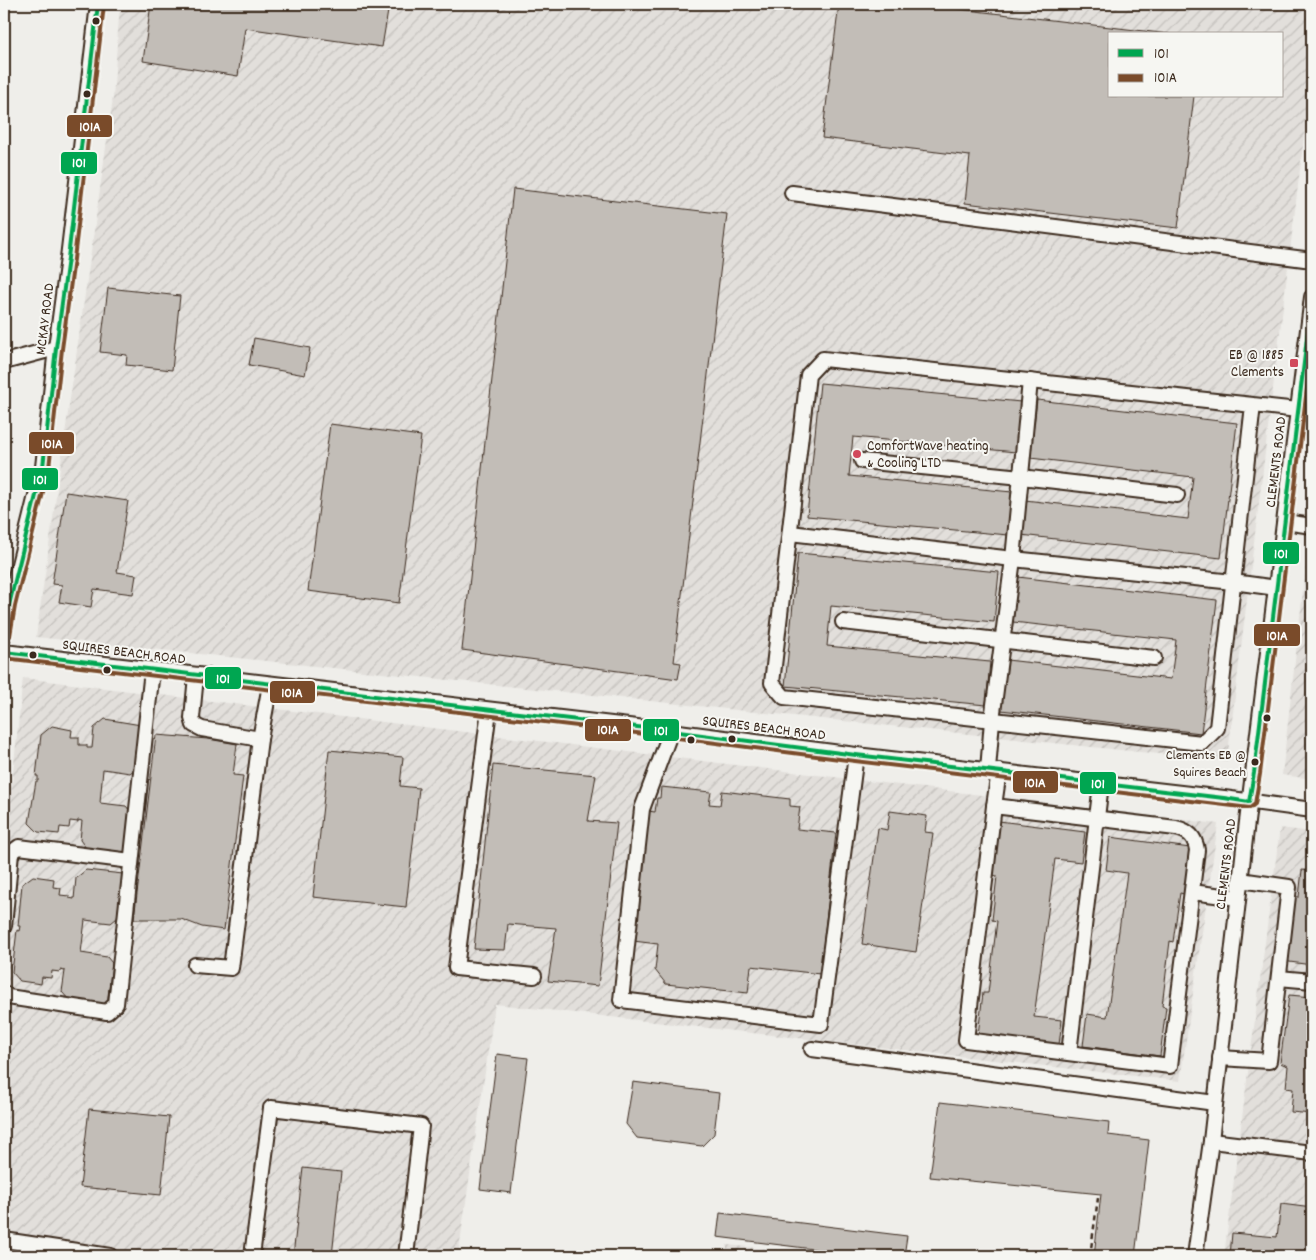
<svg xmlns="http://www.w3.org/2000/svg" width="1316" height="1260" font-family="Dekko,sans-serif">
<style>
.industrial{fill:url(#industrial-furrows);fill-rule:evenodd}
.building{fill:#c2bdb7;stroke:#3b2a1e}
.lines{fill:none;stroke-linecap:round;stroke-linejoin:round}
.minor-casing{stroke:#3b2a1e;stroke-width:18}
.path{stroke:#3b2a1e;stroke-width:2.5;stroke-dasharray:5 4;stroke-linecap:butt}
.minor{stroke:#f6f6f2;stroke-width:14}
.bus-1-casing{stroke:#f6f6f2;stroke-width:8}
.bus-2-casing{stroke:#f6f6f2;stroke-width:8}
.bus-1{stroke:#00a651;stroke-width:4}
.bus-2{stroke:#7a4b2a;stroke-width:4}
.bus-dot{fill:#3b2a1e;stroke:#f6f6f2;stroke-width:2}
.poi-dot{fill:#d1495b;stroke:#f6f6f2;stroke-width:2}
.labels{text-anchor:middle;stroke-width:4;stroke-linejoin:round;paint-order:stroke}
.bus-label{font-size:14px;fill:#3b2a1e;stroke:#f6f6f2;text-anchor:end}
.street-label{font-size:15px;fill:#3b2a1e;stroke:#f6f6f2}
.poi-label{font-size:15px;fill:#3b2a1e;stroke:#f6f6f2;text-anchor:end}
.line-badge{stroke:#f6f6f2;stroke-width:2}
.badge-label{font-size:14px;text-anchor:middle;font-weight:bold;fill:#fff}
</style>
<defs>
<pattern id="industrial-furrows" width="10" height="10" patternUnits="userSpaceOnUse" patternTransform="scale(1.25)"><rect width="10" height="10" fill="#e2dfdb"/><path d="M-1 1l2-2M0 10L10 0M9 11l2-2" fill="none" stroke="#c3c0bc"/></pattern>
</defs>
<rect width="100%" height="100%" fill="#efeeea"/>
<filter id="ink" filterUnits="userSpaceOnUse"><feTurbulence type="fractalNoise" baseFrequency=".02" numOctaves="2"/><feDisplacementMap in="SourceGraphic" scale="10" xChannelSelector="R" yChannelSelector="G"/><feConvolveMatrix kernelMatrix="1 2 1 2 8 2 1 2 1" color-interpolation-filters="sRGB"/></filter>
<g filter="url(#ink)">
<g class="industrial">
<path d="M120,4H1288L1312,6V72L1227,761L36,637L113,98ZM1110,34H1282V96H1110Z"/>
<polygon points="1312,512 1312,779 1282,775"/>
<polygon points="23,678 1218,824 1180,1081 495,1004 458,1256 4,1256 4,859"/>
<polygon points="1280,828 1312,832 1312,1256 1224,1256"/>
<polygon points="727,1245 839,1256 726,1256"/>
</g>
<g class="building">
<polygon points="151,4 375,4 374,10 388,11 382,47 245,28 238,76 143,61"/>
<polygon points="839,4 917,4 1169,34 1110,34 1110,96 1194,96 1178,228 965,203 970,156 822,138"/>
<polygon points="513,189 727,214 674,662 681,663 678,679 462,650"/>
<polygon points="108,288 180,296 172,370 126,365 127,355 100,352"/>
<polygon points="254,338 310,348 305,375 249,365"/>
<polygon points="820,383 1021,402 1016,452 853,437 849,476 1012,492 1008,535 807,516"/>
<polygon points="1037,400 1237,423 1221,558 1021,535 1025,500 1188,519 1193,477 1030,458"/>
<polygon points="330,424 421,436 399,603 308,591"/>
<polygon points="66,492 128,501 117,572 136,575 133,594 94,589 91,607 59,602 62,585 52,584"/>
<polygon points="798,553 999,572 994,622 831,606 827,646 990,662 986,705 785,686"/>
<polygon points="1018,577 1217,600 1201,733 1001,710 1007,660 1171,679 1176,640 1013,622"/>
<polygon points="105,719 141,725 135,769 130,773 103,769 100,803 126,806 130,811 125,855 89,852 80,840 82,821 78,820 78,822 70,821 69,828 60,827 59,834 38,832 29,823 36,781 38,781 38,776 36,776 41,735 52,726 72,730 71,737 79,737 79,745 87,745 87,748 92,748 94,728"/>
<polygon points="156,735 208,739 237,744 233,775 243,776 224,930 202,927 181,919 134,919"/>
<polygon points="329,750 403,757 400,786 419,788 406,907 313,897"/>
<polygon points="493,765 596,775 588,821 617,823 598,986 548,981 556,928 508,924 505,950 474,949"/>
<polygon points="661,787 711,792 709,804 720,805 722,791 790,799 790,806 800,807 797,829 836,833 820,974 751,966 748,993 666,984 655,970 658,944 633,941 648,811 655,812 657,798 660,798"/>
<polygon points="890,811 927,816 925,832 933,833 916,952 862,944 878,828 887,830"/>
<polygon points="999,821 1085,832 1081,862 1055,859 1034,1017 1062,1020 1059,1045 978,1035 983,993 988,993 997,921 992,920 997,876 992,875"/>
<polygon points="1110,837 1190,848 1184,894 1180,893 1173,942 1170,941 1162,1006 1166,1007 1160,1056 1083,1046 1087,1014 1107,1017 1127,873 1106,870"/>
<polygon points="86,870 123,874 117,918 111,923 85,920 81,953 107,957 112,963 107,1005 70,1001 62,992 65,971 60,970 60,972 52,971 51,978 42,977 41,984 20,981 12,972 17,930 19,931 20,926 18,926 22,884 33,876 54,879 53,887 61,888 60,895 69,896 69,898 74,899 76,878"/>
<polygon points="1302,870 1312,871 1312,870 1312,965 1282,961 1290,896 1299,897"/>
<polygon points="1289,995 1312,997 1312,1114 1291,1112 1293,1089 1286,1088 1288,1066 1280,1063"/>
<polygon points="497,1054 528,1058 511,1193 480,1189"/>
<polygon points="633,1082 719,1093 714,1134 702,1146 637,1138 626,1124"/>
<polygon points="940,1102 1109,1122 1108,1135 1149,1140 1135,1256 1094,1256 1101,1194 930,1177"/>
<polygon points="89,1109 169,1117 161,1195 80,1187"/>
<polygon points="303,1168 341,1172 332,1256 293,1256"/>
<polygon points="1281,1204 1312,1208 1312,1256 1230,1256 1232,1233 1277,1237"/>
<polygon points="720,1213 907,1236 904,1256 869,1256 717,1237"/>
</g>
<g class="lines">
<g class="minor-casing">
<g id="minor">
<polyline points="792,193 1312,260"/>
<polyline points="4,362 56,348"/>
<polyline points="1253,405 1217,728 1202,743 784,697 772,683 808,375 823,359 1253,405 1298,410"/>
<polyline points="862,461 1021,477 1177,495"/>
<polyline points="1285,522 1312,526"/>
<polyline points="790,533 1013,559 1233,582 1277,588"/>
<polyline points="843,622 1154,658"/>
<polyline points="4,635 9,605 43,467 56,348 68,258 98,4"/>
<polyline points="4,652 671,731 856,755 1224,798 1312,810"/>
<polyline points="196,676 192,718 194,725 202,729 260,739"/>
<polyline points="489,710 456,968 534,976"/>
<polyline points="671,731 642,809 621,1000 821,1024 856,755"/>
<polyline points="988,770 992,720 1013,559 1030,381"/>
<path d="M994,806L1176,828C1189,831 1195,837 1197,850L1170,1066L966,1040Z"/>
<polyline points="994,806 999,771"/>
<polyline points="4,852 11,853 4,926"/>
<polyline points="11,853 19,847 131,861"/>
<polyline points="1192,892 1238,898"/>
<polyline points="195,965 231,968 260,739 270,685"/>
<polyline points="1279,978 1312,981"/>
<polyline points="4,993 8,997 107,1012 116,1004 152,670"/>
<polyline points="812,1049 1215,1103"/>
<polyline points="1069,1053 1101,784"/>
<polyline points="1220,1058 1269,1061 1289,887 1240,880"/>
<polyline points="1211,1141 1312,1153"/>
<polyline points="4,1240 110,1256"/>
<polyline points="252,1256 271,1108 421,1126 406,1256"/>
<polyline points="1195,1256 1211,1141 1246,830 1312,297"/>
</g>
</g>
<polyline class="path" points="1090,1256 1098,1198"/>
<use href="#minor" class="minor"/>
<g class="bus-1-casing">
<g id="bus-1">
<polyline points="4,635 9,605 43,467 56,348 68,258 98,4"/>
<polyline points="4,652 671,731 856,755 1224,798 1249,802 1254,773 1312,297"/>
</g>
</g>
<g class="bus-2-casing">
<g id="bus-2">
<polyline points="10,636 15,606 49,468 62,349 74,259 104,5"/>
<polyline points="4,658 670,737 855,761 1250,808 1255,804 1260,774 1312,347"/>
</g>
</g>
<use href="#bus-1" class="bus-1"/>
<use href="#bus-2" class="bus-2"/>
</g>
</g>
<g class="bus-dot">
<circle cx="96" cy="21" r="4.5"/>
<circle cx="87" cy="94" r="4.5"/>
<circle cx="33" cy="655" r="4.5"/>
<circle cx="107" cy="670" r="4.5"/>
<circle cx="1267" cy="718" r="4.5"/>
<circle cx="732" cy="739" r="4.5"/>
<circle cx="691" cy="740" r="4.5"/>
<circle cx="1255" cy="762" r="4.5"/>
</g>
<g class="poi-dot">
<rect x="1289" y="358" width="10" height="10" rx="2.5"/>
<circle cx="857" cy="454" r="5"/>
</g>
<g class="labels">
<g class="bus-label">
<text x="1246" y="759">Clements EB @<tspan x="1246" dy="17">Squires Beach</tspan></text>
</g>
<g class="street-label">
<text transform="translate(44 319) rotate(-83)" y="5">MCKAY ROAD</text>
<text transform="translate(1275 462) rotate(-83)" y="5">CLEMENTS ROAD</text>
<text transform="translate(124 651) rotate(7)" y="5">SQUIRES BEACH ROAD</text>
<text transform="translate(764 727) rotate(7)" y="5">SQUIRES BEACH ROAD</text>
<text transform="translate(1225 864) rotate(-83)" y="5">CLEMENTS ROAD</text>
</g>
<g class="poi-label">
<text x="1284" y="359">EB @ 1885<tspan x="1284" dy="17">Clements</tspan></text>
<text x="867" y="450" text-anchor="start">ComfortWave heating<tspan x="867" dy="17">&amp; Cooling LTD</tspan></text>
</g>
</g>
<g class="line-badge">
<rect x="66" y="114" width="47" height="24" rx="5" fill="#7a4b2a"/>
<rect x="60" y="151" width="38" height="24" rx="5" fill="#00a651"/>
<rect x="28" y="431" width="47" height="24" rx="5" fill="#7a4b2a"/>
<rect x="21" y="467" width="38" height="24" rx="5" fill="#00a651"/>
<rect x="1262" y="541" width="38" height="24" rx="5" fill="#00a651"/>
<rect x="1253" y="623" width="48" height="24" rx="5" fill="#7a4b2a"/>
<rect x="204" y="666" width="38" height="24" rx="5" fill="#00a651"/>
<rect x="269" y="680" width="47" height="24" rx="5" fill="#7a4b2a"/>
<rect x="584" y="718" width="48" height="24" rx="5" fill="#7a4b2a"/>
<rect x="642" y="718" width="38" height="24" rx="5" fill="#00a651"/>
<rect x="1012" y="770" width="47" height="24" rx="5" fill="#7a4b2a"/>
<rect x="1079" y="771" width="38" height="24" rx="5" fill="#00a651"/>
</g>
<g class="badge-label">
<text x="90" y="131">101A</text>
<text x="79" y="167">101</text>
<text x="52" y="448">101A</text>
<text x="40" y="484">101</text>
<text x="1281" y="558">101</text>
<text x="1277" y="640">101A</text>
<text x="223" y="683">101</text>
<text x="292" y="697">101A</text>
<text x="608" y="734">101A</text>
<text x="661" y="735">101</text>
<text x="1035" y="787">101A</text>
<text x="1098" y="788">101</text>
</g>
<rect width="1316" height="1260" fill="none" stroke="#f6f6f2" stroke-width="20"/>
<rect x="10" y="10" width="1296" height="1240" fill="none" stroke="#3b2a1e" stroke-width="2" filter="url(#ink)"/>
<rect x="1108" y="32" width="175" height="65" fill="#f6f6f2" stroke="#aba49d"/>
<rect x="1118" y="49" width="25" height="8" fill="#00a651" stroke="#aba49d"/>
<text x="1154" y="58" font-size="15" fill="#3b2a1e">101</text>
<rect x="1118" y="74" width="25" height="8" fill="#7a4b2a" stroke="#aba49d"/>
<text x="1154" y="82" font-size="15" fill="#3b2a1e">101A</text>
</svg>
